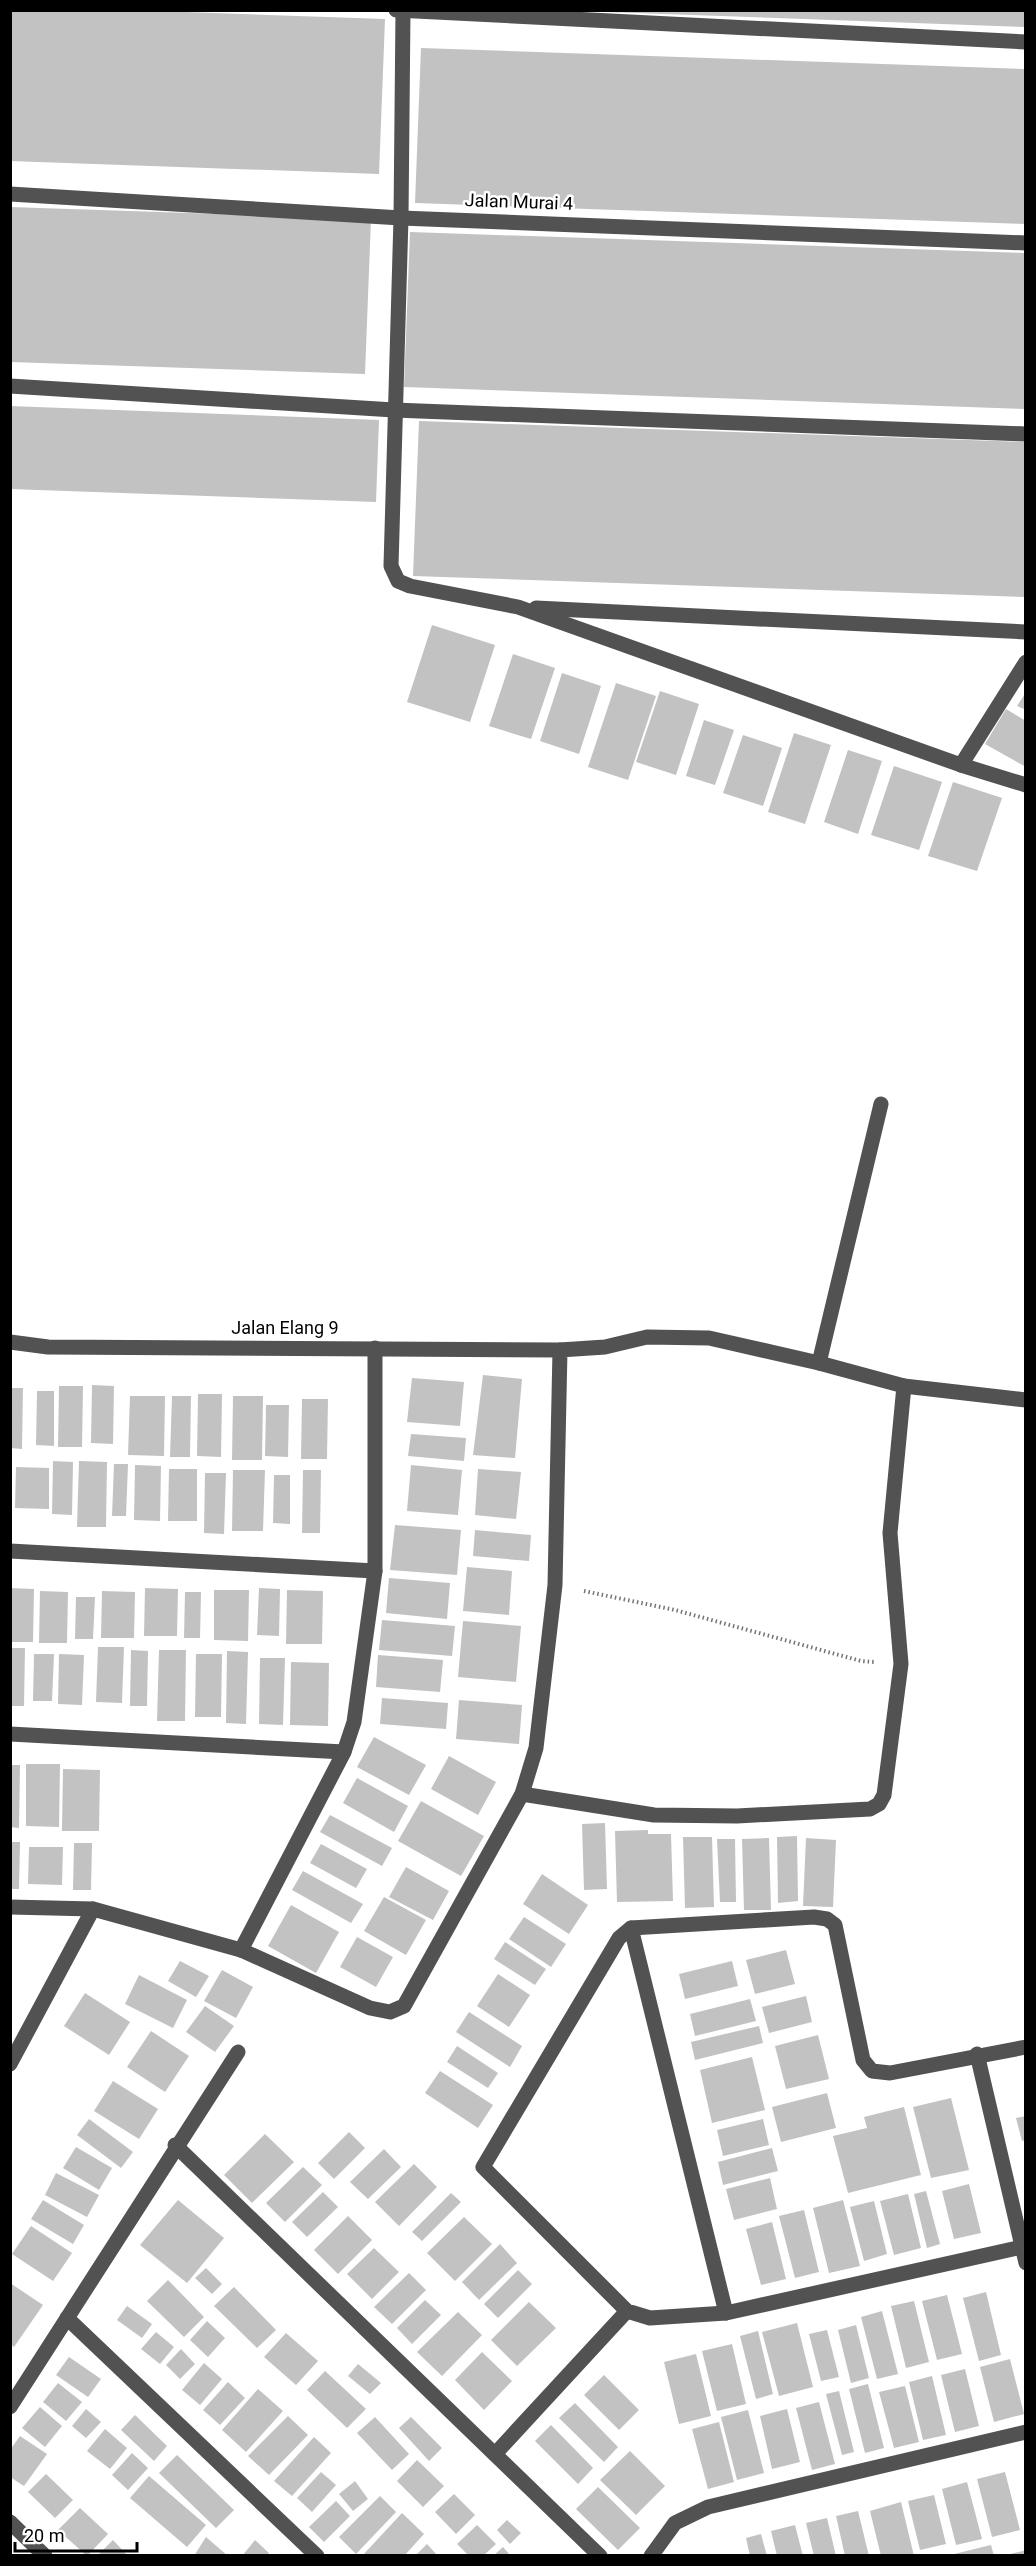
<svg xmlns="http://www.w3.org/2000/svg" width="1036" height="2566" font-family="Roboto,sans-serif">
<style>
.building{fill:#c2c2c2}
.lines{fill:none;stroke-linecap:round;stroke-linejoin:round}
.path{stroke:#747474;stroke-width:4;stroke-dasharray:1.5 3;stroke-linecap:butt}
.minor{stroke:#525252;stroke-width:15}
.labels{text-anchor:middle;stroke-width:5;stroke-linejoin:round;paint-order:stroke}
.street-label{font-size:18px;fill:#000;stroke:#fff}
</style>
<rect width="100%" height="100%" fill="#fff"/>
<g class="building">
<polygon points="10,10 130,10 385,19 379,174 10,161"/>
<polygon points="607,10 1026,10 1026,27 607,12"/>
<polygon points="421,48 1026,69 1026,224 415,203"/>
<polygon points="10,207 371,219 365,374 10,362"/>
<polygon points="410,232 1026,253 1026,409 404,387"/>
<polygon points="10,406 379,420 376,502 10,489"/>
<polygon points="419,421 1026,442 1026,597 413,576"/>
<polygon points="432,625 495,645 470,722 407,702"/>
<polygon points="513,654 555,668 531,739 489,726"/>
<polygon points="562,673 601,686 579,754 540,741"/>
<polygon points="616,683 656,696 628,780 588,767"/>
<polygon points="660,691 699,704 676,775 636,762"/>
<polygon points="1026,692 1026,710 1017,706"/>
<polygon points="1006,709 1026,721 1026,767 985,744"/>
<polygon points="704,720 734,730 715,785 686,776"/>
<polygon points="794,733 831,745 805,824 768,812"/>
<polygon points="743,735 782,748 763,806 723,793"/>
<polygon points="848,750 882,761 858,834 824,822"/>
<polygon points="894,766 942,782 919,850 871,835"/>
<polygon points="953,782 1002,798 977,871 928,856"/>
<polygon points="483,1375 522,1379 515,1458 473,1455"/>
<polygon points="412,1378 464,1382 460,1426 407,1422"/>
<polygon points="92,1385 114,1386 113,1444 91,1443"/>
<polygon points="59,1386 83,1386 82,1447 58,1447"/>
<polygon points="10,1388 23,1388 22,1449 10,1448"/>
<polygon points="37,1391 54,1391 54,1446 36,1445"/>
<polygon points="198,1394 222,1394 221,1457 197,1456"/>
<polygon points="130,1396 165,1396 164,1456 128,1455"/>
<polygon points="172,1396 191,1396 190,1457 170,1457"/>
<polygon points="233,1396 263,1396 262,1460 232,1460"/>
<polygon points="302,1399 328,1399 327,1459 301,1459"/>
<polygon points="266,1405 289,1405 288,1457 265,1456"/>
<polygon points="411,1434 466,1438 464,1461 408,1456"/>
<polygon points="53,1461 73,1462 72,1515 52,1514"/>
<polygon points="79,1461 107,1462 106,1527 77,1527"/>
<polygon points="114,1464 128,1464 126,1516 112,1516"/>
<polygon points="135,1465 161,1466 160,1521 134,1520"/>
<polygon points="411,1465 462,1470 458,1515 407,1511"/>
<polygon points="16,1467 49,1468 49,1509 15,1508"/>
<polygon points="169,1469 197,1469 197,1521 168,1521"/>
<polygon points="478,1469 521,1472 516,1519 475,1515"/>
<polygon points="233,1470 265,1470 263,1531 232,1531"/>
<polygon points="303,1470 321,1470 320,1533 302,1533"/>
<polygon points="205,1473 226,1473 224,1534 204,1533"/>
<polygon points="274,1475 290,1475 290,1524 273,1523"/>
<polygon points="395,1525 461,1530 457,1575 390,1570"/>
<polygon points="475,1530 531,1535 529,1561 473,1556"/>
<polygon points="467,1567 512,1571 509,1615 463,1611"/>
<polygon points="389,1578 450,1583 447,1619 386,1613"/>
<polygon points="10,1588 34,1589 33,1642 10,1642"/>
<polygon points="145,1588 178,1589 177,1636 144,1636"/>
<polygon points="259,1588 280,1589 279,1636 257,1635"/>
<polygon points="214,1590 249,1590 248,1641 214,1640"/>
<polygon points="287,1590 323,1591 322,1644 286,1644"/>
<polygon points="40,1591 68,1592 67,1643 39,1643"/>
<polygon points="102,1591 135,1592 134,1638 101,1638"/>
<polygon points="185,1592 201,1592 200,1638 184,1638"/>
<polygon points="76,1597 95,1597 93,1639 75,1639"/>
<polygon points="382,1620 455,1626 452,1656 379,1650"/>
<polygon points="463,1621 521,1626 516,1682 458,1677"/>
<polygon points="98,1647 124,1647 122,1703 96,1702"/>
<polygon points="10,1648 25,1648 24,1706 10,1706"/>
<polygon points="131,1650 148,1651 147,1706 130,1706"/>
<polygon points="159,1650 186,1650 185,1721 157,1721"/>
<polygon points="227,1651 248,1652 246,1724 226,1723"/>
<polygon points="34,1654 54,1654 52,1701 33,1701"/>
<polygon points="59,1654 84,1655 82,1705 58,1704"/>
<polygon points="196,1654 222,1654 221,1717 195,1717"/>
<polygon points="378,1655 443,1660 440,1692 376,1687"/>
<polygon points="260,1658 285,1658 283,1725 259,1724"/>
<polygon points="291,1662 329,1663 328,1726 290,1725"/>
<polygon points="382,1698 448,1703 446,1729 380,1724"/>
<polygon points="459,1700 522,1705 519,1744 456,1739"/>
<polygon points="374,1737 426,1765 409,1795 357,1767"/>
<polygon points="449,1756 496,1782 478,1815 431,1789"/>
<polygon points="26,1764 60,1764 59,1827 26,1826"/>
<polygon points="10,1765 20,1765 19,1828 10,1827"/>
<polygon points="63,1769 100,1770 99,1831 62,1831"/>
<polygon points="357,1778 408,1806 394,1832 343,1803"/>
<polygon points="421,1801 484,1836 461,1876 398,1841"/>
<polygon points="330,1815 392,1848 382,1866 320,1832"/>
<polygon points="605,1823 607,1889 584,1890 582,1824"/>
<polygon points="648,1830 648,1834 671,1834 673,1901 617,1902 615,1831"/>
<polygon points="797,1836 798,1901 778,1903 777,1837"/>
<polygon points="683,1837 712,1837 714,1907 685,1908"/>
<polygon points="769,1838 771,1910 744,1910 742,1839"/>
<polygon points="806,1838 836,1840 833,1907 803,1906"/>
<polygon points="717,1839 735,1839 736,1902 720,1902"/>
<polygon points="10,1842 20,1842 19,1889 10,1889"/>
<polygon points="74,1843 92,1843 91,1890 73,1890"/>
<polygon points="321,1844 367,1869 356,1888 310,1863"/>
<polygon points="29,1847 63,1847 62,1885 28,1884"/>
<polygon points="406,1867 449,1891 433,1920 389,1897"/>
<polygon points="303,1871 363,1904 351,1923 292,1890"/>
<polygon points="542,1874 588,1905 569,1934 523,1904"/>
<polygon points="384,1897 426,1920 406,1955 364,1931"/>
<polygon points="291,1905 339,1932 316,1973 268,1946"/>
<polygon points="524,1917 566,1944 551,1967 509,1939"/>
<polygon points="357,1937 393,1957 376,1987 340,1967"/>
<polygon points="505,1942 546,1969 535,1985 494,1959"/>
<polygon points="786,1950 795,1984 755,1994 746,1960"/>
<polygon points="180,1961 209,1976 196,1997 168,1981"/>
<polygon points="732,1961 738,1986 685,1999 679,1974"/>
<polygon points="222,1970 253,1987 236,2018 204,2001"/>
<polygon points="498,1974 530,1995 509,2027 477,2006"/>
<polygon points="139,1975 187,2000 173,2028 125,2004"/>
<polygon points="85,1993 130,2022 109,2055 64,2026"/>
<polygon points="806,1996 812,2022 769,2033 762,2007"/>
<polygon points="750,1999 756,2021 695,2036 690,2014"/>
<polygon points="205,2006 234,2026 215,2052 186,2032"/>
<polygon points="469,2012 522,2046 510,2067 456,2032"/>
<polygon points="759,2026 763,2043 695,2060 691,2042"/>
<polygon points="151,2031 189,2056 165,2092 127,2067"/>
<polygon points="818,2035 829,2079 786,2089 775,2046"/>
<polygon points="457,2046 498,2073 488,2088 447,2062"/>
<polygon points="752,2057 765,2110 712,2123 700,2070"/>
<polygon points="440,2071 493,2105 478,2128 425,2093"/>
<polygon points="113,2081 158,2109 139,2139 94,2111"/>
<polygon points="827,2093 836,2128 781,2142 772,2107"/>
<polygon points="951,2098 969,2170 931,2178 913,2107"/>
<polygon points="904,2107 921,2175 848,2193 833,2136 867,2128 864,2117"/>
<polygon points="1026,2116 1026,2140 1022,2141 1016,2118"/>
<polygon points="89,2119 133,2152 121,2168 77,2135"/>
<polygon points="763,2119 769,2145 723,2156 717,2130"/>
<polygon points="349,2132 365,2148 334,2179 318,2163"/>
<polygon points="265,2134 294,2162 252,2203 224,2175"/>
<polygon points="76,2147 112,2168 99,2190 63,2168"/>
<polygon points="772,2148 778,2171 723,2185 718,2162"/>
<polygon points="384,2149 401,2167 368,2199 350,2182"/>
<polygon points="414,2164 437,2187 399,2226 375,2202"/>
<polygon points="303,2167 322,2185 285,2222 266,2203"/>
<polygon points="56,2173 99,2195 87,2217 45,2195"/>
<polygon points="770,2178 777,2209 734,2220 726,2189"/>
<polygon points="969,2184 981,2233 954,2239 942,2191"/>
<polygon points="926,2191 940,2244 927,2248 914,2194"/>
<polygon points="323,2192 338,2207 307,2237 292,2222"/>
<polygon points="451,2193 461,2202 422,2241 412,2232"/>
<polygon points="908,2194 921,2248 894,2255 880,2201"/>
<polygon points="43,2200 84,2225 73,2244 31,2219"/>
<polygon points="178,2200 224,2238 187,2283 140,2245"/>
<polygon points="843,2200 860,2266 829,2273 813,2208"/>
<polygon points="874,2201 887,2254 864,2261 850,2207"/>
<polygon points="804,2210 819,2272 795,2278 779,2216"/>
<polygon points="348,2216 372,2240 338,2274 314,2250"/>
<polygon points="464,2217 492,2244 455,2281 427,2253"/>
<polygon points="772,2222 786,2279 761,2285 746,2229"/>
<polygon points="31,2226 72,2253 53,2281 12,2254"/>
<polygon points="500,2244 517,2263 479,2300 462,2282"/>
<polygon points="374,2248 399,2272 372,2299 347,2274"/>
<polygon points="206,2268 222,2284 212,2294 195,2278"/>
<polygon points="518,2270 532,2284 498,2318 484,2304"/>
<polygon points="409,2273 426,2290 392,2324 374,2307"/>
<polygon points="168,2280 204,2317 184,2337 147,2301"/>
<polygon points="10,2283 43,2305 14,2347 10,2344"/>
<polygon points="234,2287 276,2330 257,2348 214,2306"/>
<polygon points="986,2292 1001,2355 979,2361 963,2298"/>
<polygon points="947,2295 962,2354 937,2360 922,2301"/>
<polygon points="425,2300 441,2315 412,2344 397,2328"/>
<polygon points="914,2301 929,2362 906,2368 891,2306"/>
<polygon points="529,2302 556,2328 517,2366 491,2340"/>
<polygon points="127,2306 152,2324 142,2338 117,2320"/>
<polygon points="882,2311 898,2374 877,2379 861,2317"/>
<polygon points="458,2312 482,2335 442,2376 417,2352"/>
<polygon points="207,2321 225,2338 208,2357 190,2340"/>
<polygon points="797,2323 813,2387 779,2396 762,2332"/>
<polygon points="856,2325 869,2378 851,2383 838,2330"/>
<polygon points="827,2330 839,2377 821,2381 809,2334"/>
<polygon points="758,2331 773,2394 756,2399 740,2336"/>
<polygon points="156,2332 174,2347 160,2364 141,2349"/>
<polygon points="286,2333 318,2361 296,2385 264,2357"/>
<polygon points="732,2344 746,2404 717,2411 702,2351"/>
<polygon points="181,2349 195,2364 180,2379 166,2365"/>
<polygon points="482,2352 512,2381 484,2410 455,2380"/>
<polygon points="696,2354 711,2416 679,2424 664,2362"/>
<polygon points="69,2357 101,2379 88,2397 56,2375"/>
<polygon points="1010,2359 1024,2414 994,2422 980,2367"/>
<polygon points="204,2363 222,2379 200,2405 182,2390"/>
<polygon points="358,2364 381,2383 370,2394 348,2376"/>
<polygon points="965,2369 979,2426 955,2432 941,2375"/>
<polygon points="325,2371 366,2409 347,2428 307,2390"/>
<polygon points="604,2375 639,2410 619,2430 584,2395"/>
<polygon points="932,2376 946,2435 923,2440 909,2382"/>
<polygon points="228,2382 245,2398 220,2425 203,2410"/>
<polygon points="58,2383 82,2402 66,2421 43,2402"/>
<polygon points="868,2384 884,2448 865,2453 849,2389"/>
<polygon points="905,2386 919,2442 894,2448 879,2392"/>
<polygon points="258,2389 283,2411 246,2452 222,2430"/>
<polygon points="839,2391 854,2452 842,2455 826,2394"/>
<polygon points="819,2402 835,2464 812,2470 796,2408"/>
<polygon points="575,2403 618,2447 604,2462 559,2418"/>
<polygon points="40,2407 62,2426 45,2447 22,2428"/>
<polygon points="86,2409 101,2422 86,2438 72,2426"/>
<polygon points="787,2409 800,2462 772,2469 760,2416"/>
<polygon points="748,2410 764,2473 737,2480 721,2417"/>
<polygon points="135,2415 167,2446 154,2461 121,2430"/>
<polygon points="288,2416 308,2435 269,2475 248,2456"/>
<polygon points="375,2417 409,2454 392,2470 357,2433"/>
<polygon points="411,2417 442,2448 429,2461 399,2428"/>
<polygon points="719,2422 734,2482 708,2489 692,2429"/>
<polygon points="551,2425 593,2468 578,2484 535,2441"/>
<polygon points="105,2429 127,2448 110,2469 87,2451"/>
<polygon points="20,2436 47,2454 24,2486 10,2477 10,2450"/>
<polygon points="314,2437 331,2453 292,2496 274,2481"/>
<polygon points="630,2451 665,2486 636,2515 600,2480"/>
<polygon points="132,2453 148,2468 128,2490 112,2475"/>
<polygon points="177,2455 234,2510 216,2528 159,2473"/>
<polygon points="417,2460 444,2486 423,2507 397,2481"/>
<polygon points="321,2472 336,2485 312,2512 297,2498"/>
<polygon points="1005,2472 1020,2530 992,2537 977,2479"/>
<polygon points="46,2474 73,2500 55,2518 28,2492"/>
<polygon points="149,2476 206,2525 187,2547 130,2498"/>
<polygon points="355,2481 368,2499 353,2511 339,2494"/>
<polygon points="967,2482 982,2539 956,2545 942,2489"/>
<polygon points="598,2487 640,2528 618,2550 576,2509"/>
<polygon points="454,2494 475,2515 456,2534 435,2512"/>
<polygon points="934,2495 946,2544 920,2550 908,2501"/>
<polygon points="380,2496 396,2512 356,2554 339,2537"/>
<polygon points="336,2501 350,2516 324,2542 309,2527"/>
<polygon points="901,2502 914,2556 881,2556 870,2511"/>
<polygon points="80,2508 108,2534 87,2556 58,2530"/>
<polygon points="858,2511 869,2556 845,2556 836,2516"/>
<polygon points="402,2513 424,2534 404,2556 362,2556"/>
<polygon points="827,2518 836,2556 814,2556 806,2523"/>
<polygon points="507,2520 521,2533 510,2544 497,2530"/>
<polygon points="477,2525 496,2544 483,2556 469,2556 457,2544"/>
<polygon points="795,2525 803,2556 777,2556 771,2531"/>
<polygon points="761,2534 767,2556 750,2556 746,2538"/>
<polygon points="206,2537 228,2556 194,2556"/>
<polygon points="113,2540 128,2556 97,2556"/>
<polygon points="255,2540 269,2553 267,2556 242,2556"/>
<polygon points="427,2544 438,2556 415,2556"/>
<polygon points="991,2545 994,2556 950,2556 950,2555"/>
<polygon points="503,2547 511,2556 493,2556"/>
<polygon points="1026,2550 1026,2556 1008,2556 1007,2555"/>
</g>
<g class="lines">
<polyline class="path" points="584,1591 675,1610 861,1661 874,1662"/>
<g class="minor">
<polyline points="396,10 1026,42"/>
<polyline points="403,10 401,218 391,566 398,581 410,586 518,607 961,765 1026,785"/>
<polyline points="10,194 401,218 1026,243"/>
<polyline points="10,386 394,410 1026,434"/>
<polyline points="536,608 1026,632"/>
<polyline points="961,765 1026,662"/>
<polyline points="10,1342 48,1347 560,1350"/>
<polyline points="819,1363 881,1104"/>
<polyline points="10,1551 375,1571"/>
<polyline points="10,1734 344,1752"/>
<polyline points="522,1794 654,1815 737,1816 870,1809 879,1804 884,1795 901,1664 890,1533 904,1386"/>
<polyline points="10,1907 93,1909 241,1950 370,2008 390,2012 404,2006 522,1794 536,1748 555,1585 560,1350 605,1347 647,1337 709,1338 819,1363 904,1386 1026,1400"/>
<polyline points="631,1928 726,2313"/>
<polyline points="241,1950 344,1752 354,1722 375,1571 375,1348"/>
<polyline points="977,2054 1026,2263"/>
<polyline points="10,2064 93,1909"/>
<polyline points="175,2145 600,2556"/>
<polyline points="1022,2247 726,2313 650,2318 627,2311 483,2167 619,1938 631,1928 814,1917 827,1919 835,1925 863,2060 872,2071 890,2073 1026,2047"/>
<polyline points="67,2318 317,2556"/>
<polyline points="10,2407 238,2052"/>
<polyline points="495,2454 627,2311"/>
<polyline points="10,2522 45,2556"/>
<polyline points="651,2556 675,2523 708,2507 1026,2432"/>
</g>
</g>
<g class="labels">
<g class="street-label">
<text transform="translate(519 202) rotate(2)" y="6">Jalan Murai 4</text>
<text x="285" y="1334">Jalan Elang 9</text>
</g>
</g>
<rect width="1036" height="2566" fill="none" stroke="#000000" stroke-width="24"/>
<path d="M15 2542v9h122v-9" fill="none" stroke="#000000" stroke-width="3"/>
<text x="24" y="2542" font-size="18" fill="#000000" stroke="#ffffff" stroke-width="4.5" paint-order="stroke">20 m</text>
</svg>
